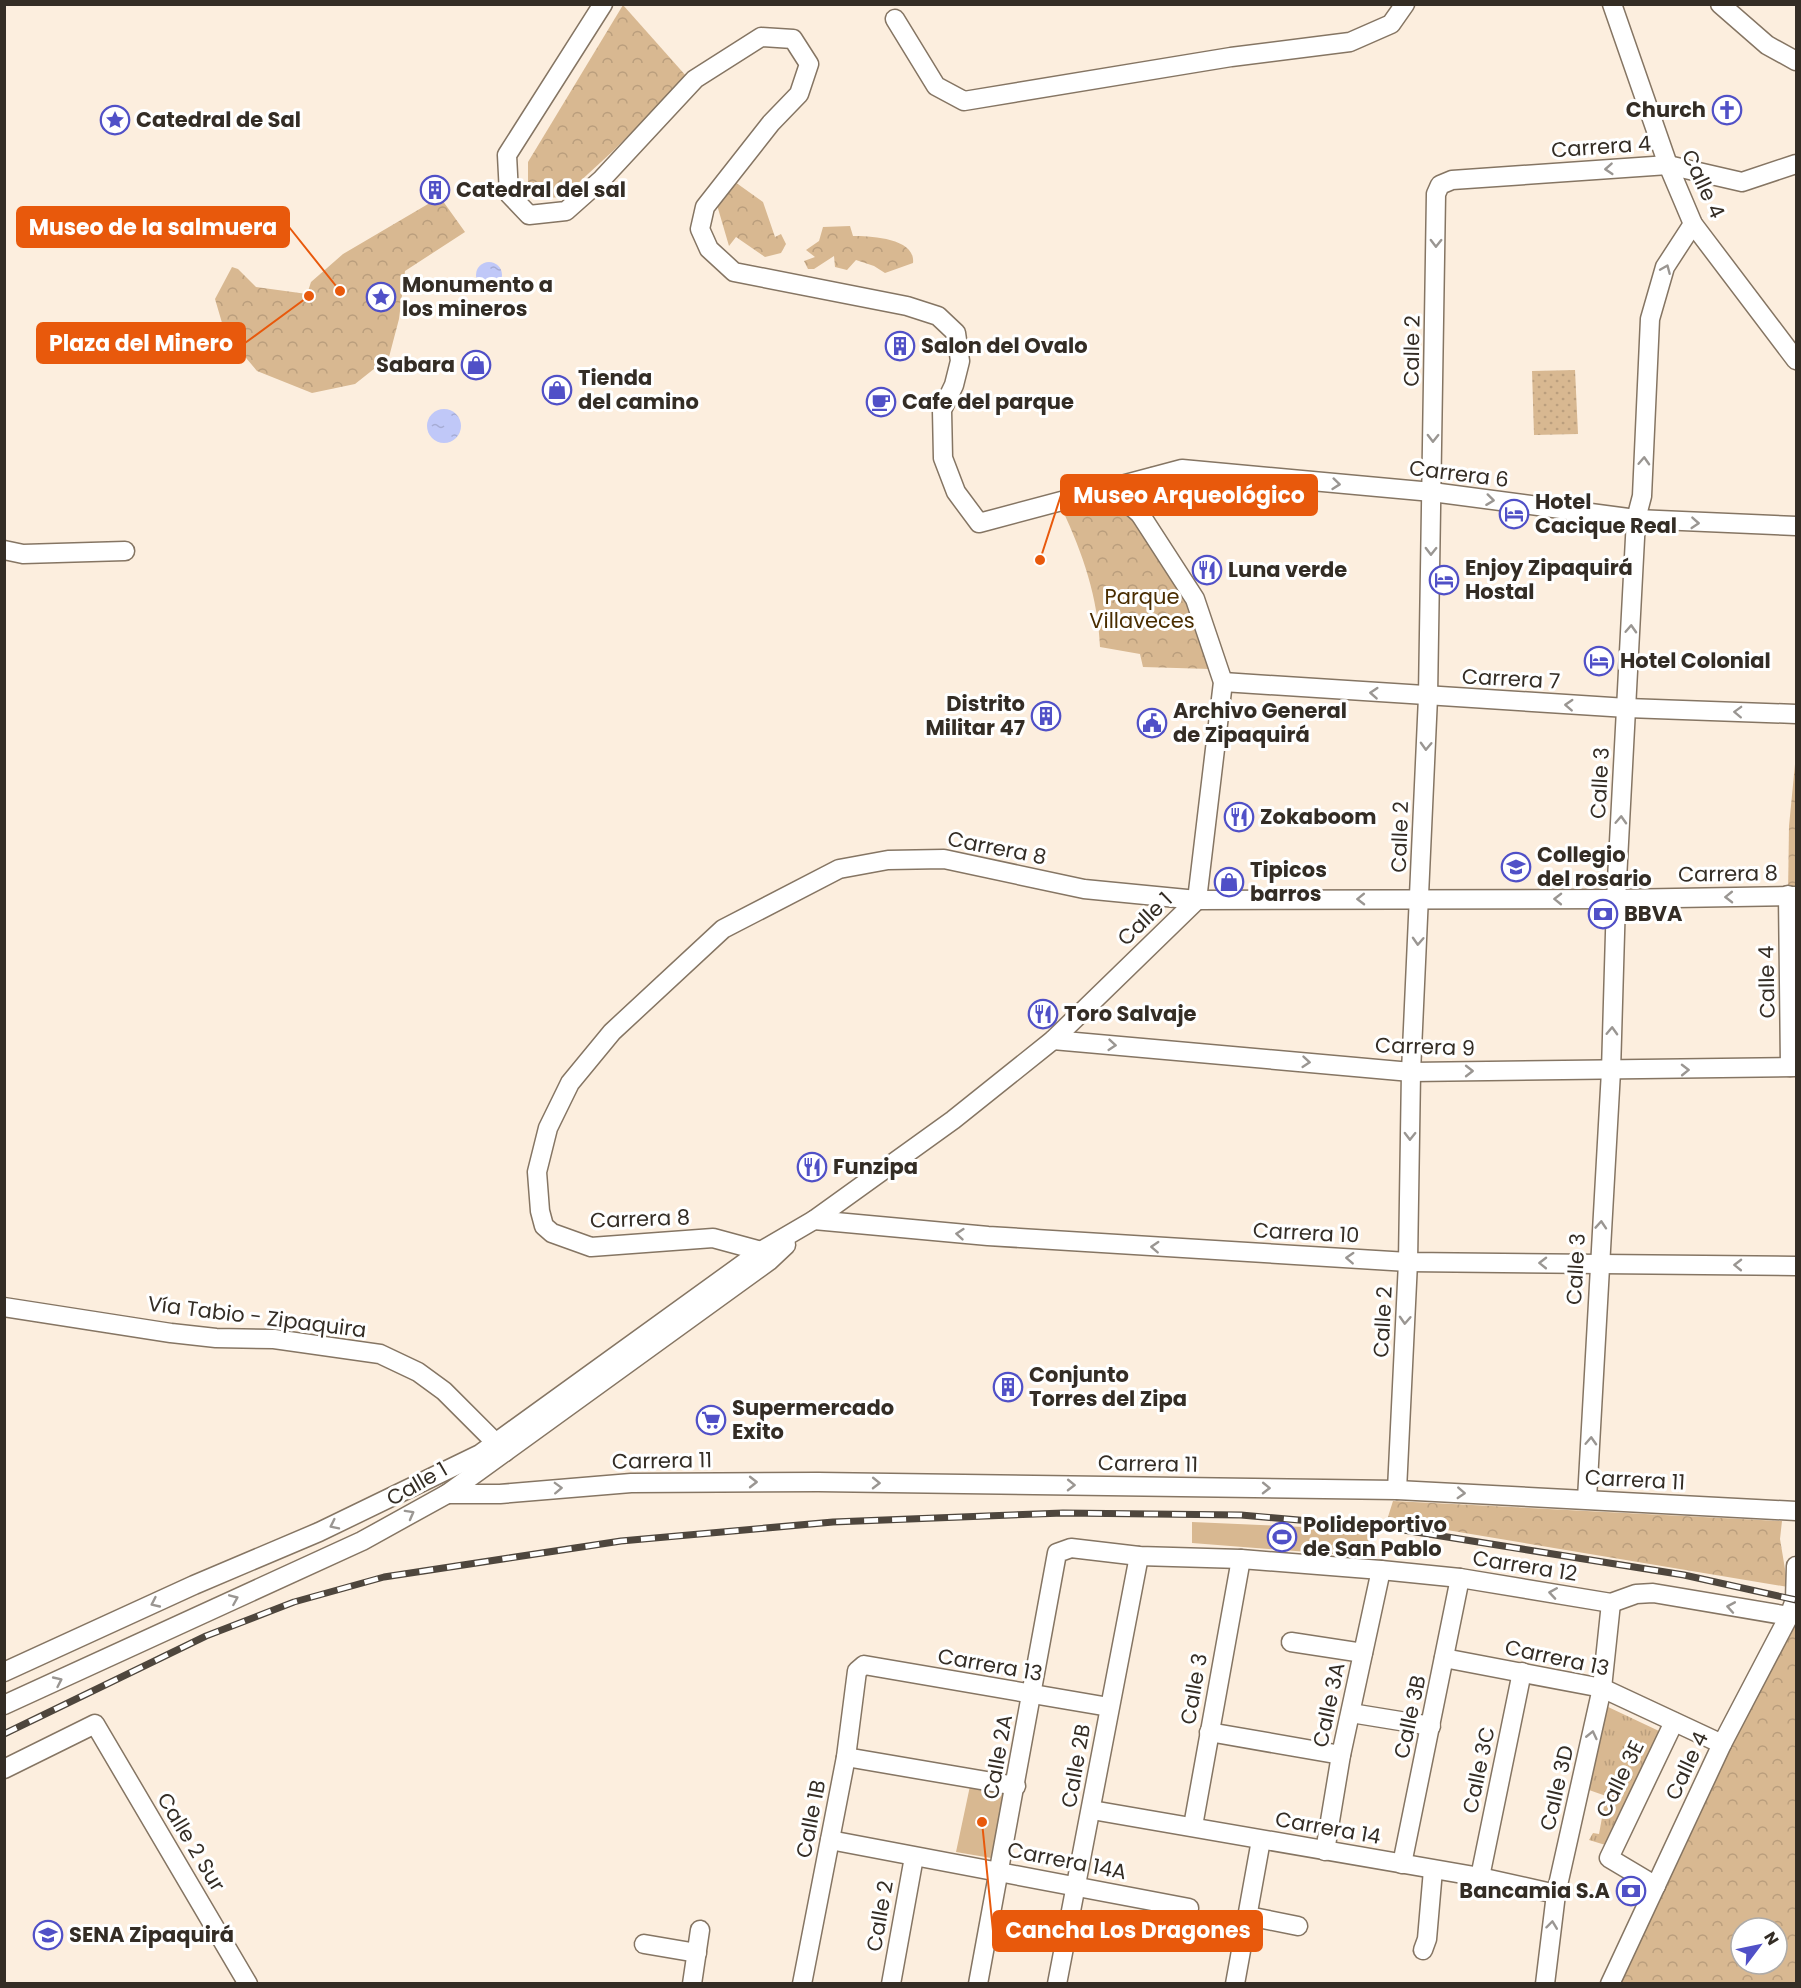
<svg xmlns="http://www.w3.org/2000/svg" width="1801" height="1988" font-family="Poppins,sans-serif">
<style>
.grass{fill:url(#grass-tufts)}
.forest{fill:url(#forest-crowns);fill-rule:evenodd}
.garden{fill:url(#garden-dots)}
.pitch{fill:#d8b891}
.water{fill:url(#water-ripples)}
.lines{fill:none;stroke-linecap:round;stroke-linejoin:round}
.minor-casing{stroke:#857563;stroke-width:21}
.minor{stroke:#fff;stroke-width:18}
.rail-casing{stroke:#4e463d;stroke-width:7}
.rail{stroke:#fff;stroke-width:4.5;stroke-dasharray:14;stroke-linecap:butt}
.oneway{stroke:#9a9692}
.labels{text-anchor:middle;stroke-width:6;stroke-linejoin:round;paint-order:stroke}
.poi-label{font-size:21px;font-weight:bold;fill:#342d25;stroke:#fff;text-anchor:start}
.street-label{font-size:21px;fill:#342d25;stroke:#fff}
.park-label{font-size:21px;fill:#4a2d00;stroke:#fff}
.leader{fill:none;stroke:#e8590c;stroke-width:2}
.callout-dot{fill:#e8590c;stroke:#fff;stroke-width:2}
.callout{fill:#e8590c;stroke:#e8590c;stroke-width:2}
.callout-label{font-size:22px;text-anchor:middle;font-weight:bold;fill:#fff}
</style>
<defs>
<pattern id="grass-tufts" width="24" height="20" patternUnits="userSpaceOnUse" patternTransform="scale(1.5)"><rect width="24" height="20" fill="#d8b891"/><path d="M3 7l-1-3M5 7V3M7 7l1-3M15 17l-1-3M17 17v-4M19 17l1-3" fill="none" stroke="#ba9e7d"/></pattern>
<pattern id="forest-crowns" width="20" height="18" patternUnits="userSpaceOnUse" patternTransform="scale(1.5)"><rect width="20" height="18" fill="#d8b891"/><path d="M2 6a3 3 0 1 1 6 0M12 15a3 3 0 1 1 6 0" fill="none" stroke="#ba9e7d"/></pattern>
<pattern id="garden-dots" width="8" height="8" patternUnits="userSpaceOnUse" patternTransform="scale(1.5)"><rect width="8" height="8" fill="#d8b891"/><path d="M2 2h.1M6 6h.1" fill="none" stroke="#ba9e7d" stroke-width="1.8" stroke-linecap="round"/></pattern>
<pattern id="water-ripples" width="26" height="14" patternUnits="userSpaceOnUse" patternTransform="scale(1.5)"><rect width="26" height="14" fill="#c0c8f8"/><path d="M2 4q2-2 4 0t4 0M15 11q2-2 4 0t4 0" fill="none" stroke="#a6acd4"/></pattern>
</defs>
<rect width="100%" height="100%" fill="#fceede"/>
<polygon class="grass" points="1606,1706 1659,1731 1612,1847 1589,1840 1593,1833 1599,1834 1606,1796 1589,1790"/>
<g class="forest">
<polygon points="623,5 687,77 613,151 563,197 545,198 528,188 528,162"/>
<polygon points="735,182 763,202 775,237 781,234 786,244 781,253 765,257 736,237 729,246 717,205"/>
<polygon points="440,197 465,232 405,271 399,319 389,357 355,384 312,393 257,371 225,333 215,299 232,267 238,269 256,287 307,294 311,282 343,254"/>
<path d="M850,226L853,236C870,236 916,238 913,263L885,273L874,266L856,260L847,270L835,267L834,256L814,269H808L804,261L815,257L806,250L819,241L823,227Z"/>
<path d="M1108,496L1135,514L1190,601L1210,669L1143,667L1140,654L1100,647C1098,597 1083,554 1062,509Z"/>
<polygon points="1796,754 1796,896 1788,895 1789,826"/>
<polygon points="1393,1501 1782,1521 1780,1539 1788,1587 1387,1520"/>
<path d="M1796,1613V1983L1616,1984ZM1741,1928H1777V1964H1741Z"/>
</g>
<polygon class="garden" points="1575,370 1578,434 1534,435 1532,371"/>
<g class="pitch">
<polygon points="1192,1522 1371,1530 1372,1557 1192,1543"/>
<polygon points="970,1786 1006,1793 997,1859 956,1852"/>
</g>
<g class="water">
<circle cx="489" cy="275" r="13"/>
<circle cx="444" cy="426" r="17"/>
</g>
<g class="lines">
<g class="minor-casing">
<g id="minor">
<polyline points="603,4 507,155 509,194 529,215 566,211 602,179 695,79 761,37 793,39 809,64 799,94 771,123 705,207 700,229 709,249 734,272 907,306 938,316 956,333 960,361 954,385 942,410 943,458 956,492 979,523 1182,469 1432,492 1636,519 1796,526"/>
<polyline points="1612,4 1668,165 1693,224 1796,360"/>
<polyline points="1720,4 1767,45 1796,61"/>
<polyline points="895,19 936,86 964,101 1231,57 1350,42 1391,24 1405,4"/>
<polyline points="1140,514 1153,477"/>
<polyline points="4,550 23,554 125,551"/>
<polyline points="1223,682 1627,708 1796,714"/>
<polyline points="1788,895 1790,1067"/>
<polyline points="1053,1040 1411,1072 1796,1067"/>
<polyline points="814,1220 988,1236 1408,1262 1796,1266"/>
<polyline points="761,1251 713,1238 591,1247 552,1233 544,1226 540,1211 537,1172 548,1128 570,1083 612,1032 723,929 839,869 888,860 944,859 1084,889 1197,900 1616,899 1796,896"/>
<polyline points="4,1307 171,1333 216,1338 274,1339 380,1354 418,1372 444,1391 505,1452"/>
<polyline points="1397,1490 1408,1262 1411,1072 1428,697 1436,194 1440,185 1452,180 1668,165 1742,182 1796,164"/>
<polyline points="447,1494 500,1494 631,1483 818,1482 1397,1490 1796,1511"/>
<polyline points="1587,1499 1611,1071 1616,899 1636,519 1642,496 1650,319 1665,267 1693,224"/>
<polyline points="1291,1642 1363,1653"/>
<polyline points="1444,1658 1602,1688 1722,1744"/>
<polyline points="4,1672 194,1585 319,1532 480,1454 761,1251 814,1220 953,1120 1053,1040 1197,900 1223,682 1195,599 1140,514 1110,488"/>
<polyline points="4,1705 362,1541 447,1494 769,1261 786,1245"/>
<polyline points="1351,1713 1431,1726"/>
<polyline points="1209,1732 1341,1755"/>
<polyline points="846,1757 1016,1786"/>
<polyline points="4,1769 95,1724 248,1984"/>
<polyline points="1092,1810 1480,1877 1556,1894"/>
<polyline points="1193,1826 1241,1559"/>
<polyline points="830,1840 1189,1908"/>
<polyline points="1325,1851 1341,1755 1381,1570"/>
<polyline points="1402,1864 1460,1578"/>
<polyline points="1480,1877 1522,1672"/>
<polyline points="1656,1886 1609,1858 1674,1722"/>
<polyline points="1248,1916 1298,1926"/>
<polyline points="644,1944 697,1953"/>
<polyline points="1423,1950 1427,1939 1433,1870"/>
<polyline points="692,1984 700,1930"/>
<polyline points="802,1984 846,1757 857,1671 864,1665 1109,1707"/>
<polyline points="891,1984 914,1857"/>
<polyline points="978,1984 1057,1553 1071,1548 1139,1556 1241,1559 1381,1570 1460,1578 1611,1603 1636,1594 1653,1593 1789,1616"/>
<polyline points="1057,1984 1139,1556"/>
<polyline points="1235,1984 1261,1840"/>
<polyline points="1545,1984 1556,1894 1602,1688 1611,1603"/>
<polyline points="1610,1984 1722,1744 1789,1616 1795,1600 1796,1566"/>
</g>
</g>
<use href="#minor" class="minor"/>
<g class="rail-casing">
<polyline id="rail" points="4,1734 206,1636 294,1602 384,1577 621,1541 833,1522 1063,1513 1241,1515 1391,1528 1684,1575 1796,1600"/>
</g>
<use href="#rail" class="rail"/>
</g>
<defs><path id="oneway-chevron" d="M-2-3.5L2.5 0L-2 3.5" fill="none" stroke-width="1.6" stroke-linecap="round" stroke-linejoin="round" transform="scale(1.5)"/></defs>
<g class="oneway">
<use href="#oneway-chevron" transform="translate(1609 169) rotate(176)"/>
<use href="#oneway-chevron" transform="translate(1436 243) rotate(91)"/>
<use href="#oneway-chevron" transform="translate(1666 269) rotate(-67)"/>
<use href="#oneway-chevron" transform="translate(1433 438) rotate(91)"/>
<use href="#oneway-chevron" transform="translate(1644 461) rotate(-87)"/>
<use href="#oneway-chevron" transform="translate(1336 484) rotate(6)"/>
<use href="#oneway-chevron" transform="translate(1490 500) rotate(7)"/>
<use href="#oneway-chevron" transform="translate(1695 523) rotate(4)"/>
<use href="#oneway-chevron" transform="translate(1431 551) rotate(91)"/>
<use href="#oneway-chevron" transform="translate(1631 629) rotate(-87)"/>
<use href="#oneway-chevron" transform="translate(1374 693) rotate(-176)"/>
<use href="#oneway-chevron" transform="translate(1569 705) rotate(-177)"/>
<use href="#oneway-chevron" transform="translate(1738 712) rotate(-178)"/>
<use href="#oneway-chevron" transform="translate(1426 746) rotate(92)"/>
<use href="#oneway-chevron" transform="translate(1621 820) rotate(-87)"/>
<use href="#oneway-chevron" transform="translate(1729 897) rotate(179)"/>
<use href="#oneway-chevron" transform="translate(1361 899) rotate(179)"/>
<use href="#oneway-chevron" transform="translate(1558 899) rotate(-179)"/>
<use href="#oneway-chevron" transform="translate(1418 941) rotate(93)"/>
<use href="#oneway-chevron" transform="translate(1612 1031) rotate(-88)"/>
<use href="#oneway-chevron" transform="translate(1112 1045) rotate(5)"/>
<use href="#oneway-chevron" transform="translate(1306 1062) rotate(5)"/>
<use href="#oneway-chevron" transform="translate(1685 1070) rotate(-1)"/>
<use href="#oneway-chevron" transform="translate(1469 1071)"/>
<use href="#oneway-chevron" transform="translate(1410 1136) rotate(91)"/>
<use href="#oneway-chevron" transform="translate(1601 1225) rotate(-86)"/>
<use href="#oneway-chevron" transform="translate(960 1234) rotate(-175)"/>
<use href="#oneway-chevron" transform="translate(1155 1247) rotate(-177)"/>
<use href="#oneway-chevron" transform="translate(1350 1258) rotate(-177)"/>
<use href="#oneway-chevron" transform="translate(1543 1263) rotate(-179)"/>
<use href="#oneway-chevron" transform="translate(1738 1265) rotate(-179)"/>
<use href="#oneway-chevron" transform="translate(1405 1320) rotate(93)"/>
<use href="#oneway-chevron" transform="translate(1591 1441) rotate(-87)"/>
<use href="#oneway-chevron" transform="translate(753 1482)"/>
<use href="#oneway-chevron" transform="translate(876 1483) rotate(1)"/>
<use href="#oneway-chevron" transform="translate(1071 1485) rotate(1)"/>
<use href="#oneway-chevron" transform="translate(558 1488) rotate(-2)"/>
<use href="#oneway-chevron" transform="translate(1266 1488) rotate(1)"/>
<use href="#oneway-chevron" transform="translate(1461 1493) rotate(3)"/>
<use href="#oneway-chevron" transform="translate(410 1514) rotate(-29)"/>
<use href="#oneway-chevron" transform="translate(334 1525) rotate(154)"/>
<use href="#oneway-chevron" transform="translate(1553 1593) rotate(-171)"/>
<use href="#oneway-chevron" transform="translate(234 1599) rotate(-23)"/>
<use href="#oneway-chevron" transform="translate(155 1603) rotate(155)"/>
<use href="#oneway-chevron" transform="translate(1731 1607) rotate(-170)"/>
<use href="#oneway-chevron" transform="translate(58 1681) rotate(-25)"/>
<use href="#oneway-chevron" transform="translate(1592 1735) rotate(-77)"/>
<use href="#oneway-chevron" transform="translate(1552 1925) rotate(-83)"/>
</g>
<defs>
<g id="church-ring" transform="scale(1.5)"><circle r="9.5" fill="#fff" stroke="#5050c7" stroke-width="1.5"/><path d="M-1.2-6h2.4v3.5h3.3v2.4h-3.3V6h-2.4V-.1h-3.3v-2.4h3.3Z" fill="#5050c7"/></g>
<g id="sight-ring" transform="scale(1.5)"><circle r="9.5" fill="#fff" stroke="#5050c7" stroke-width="1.5"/><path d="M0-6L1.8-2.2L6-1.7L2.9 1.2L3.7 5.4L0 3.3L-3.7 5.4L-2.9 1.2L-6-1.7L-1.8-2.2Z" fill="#5050c7"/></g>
<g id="building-ring" transform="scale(1.5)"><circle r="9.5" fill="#fff" stroke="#5050c7" stroke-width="1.5"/><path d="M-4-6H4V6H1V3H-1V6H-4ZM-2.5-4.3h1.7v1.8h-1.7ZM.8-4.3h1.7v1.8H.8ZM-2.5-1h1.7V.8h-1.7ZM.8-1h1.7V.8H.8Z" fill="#5050c7"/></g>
<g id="shop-ring" transform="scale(1.5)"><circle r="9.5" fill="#fff" stroke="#5050c7" stroke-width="1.5"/><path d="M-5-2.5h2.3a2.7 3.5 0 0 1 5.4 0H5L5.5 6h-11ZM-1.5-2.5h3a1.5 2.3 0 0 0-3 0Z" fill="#5050c7"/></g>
<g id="cafe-ring" transform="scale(1.5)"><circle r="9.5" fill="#fff" stroke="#5050c7" stroke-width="1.5"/><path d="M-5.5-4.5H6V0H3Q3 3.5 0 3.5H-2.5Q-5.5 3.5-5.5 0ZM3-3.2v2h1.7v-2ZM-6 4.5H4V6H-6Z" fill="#5050c7"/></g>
<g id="hotel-ring" transform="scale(1.5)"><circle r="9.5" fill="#fff" stroke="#5050c7" stroke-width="1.5"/><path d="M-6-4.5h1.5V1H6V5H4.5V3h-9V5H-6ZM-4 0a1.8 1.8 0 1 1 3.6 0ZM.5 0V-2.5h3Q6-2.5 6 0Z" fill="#5050c7"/></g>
<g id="restaurant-ring" transform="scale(1.5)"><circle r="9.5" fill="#fff" stroke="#5050c7" stroke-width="1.5"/><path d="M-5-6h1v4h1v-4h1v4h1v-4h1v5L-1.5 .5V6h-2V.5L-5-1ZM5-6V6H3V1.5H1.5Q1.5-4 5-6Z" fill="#5050c7"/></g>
<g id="civic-ring" transform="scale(1.5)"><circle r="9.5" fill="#fff" stroke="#5050c7" stroke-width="1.5"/><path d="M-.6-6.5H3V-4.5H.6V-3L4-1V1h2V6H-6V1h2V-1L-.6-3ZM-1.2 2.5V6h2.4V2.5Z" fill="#5050c7"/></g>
<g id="university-ring" transform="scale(1.5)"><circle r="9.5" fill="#fff" stroke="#5050c7" stroke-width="1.5"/><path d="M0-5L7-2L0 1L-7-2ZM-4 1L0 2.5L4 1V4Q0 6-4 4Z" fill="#5050c7"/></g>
<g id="bank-ring" transform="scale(1.5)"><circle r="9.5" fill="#fff" stroke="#5050c7" stroke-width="1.5"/><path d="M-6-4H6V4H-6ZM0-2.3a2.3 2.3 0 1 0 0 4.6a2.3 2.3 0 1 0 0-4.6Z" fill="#5050c7"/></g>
<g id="supermarket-ring" transform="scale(1.5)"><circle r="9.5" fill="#fff" stroke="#5050c7" stroke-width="1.5"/><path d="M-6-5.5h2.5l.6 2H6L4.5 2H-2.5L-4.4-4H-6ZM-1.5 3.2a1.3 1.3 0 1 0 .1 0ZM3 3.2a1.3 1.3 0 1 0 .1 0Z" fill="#5050c7"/></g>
<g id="stadium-ring" transform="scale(1.5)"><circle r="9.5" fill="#fff" stroke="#5050c7" stroke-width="1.5"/><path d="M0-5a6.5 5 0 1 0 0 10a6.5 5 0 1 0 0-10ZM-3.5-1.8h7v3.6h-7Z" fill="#5050c7"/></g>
</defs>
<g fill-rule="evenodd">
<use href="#church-ring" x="1727" y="110"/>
<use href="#sight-ring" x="115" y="120"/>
<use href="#building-ring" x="435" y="190"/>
<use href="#sight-ring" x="381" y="297"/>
<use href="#building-ring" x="900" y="346"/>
<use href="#shop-ring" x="476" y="365"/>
<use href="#shop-ring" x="557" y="390"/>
<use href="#cafe-ring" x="881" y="402"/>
<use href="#hotel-ring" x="1514" y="514"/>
<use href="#restaurant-ring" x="1207" y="570"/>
<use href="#hotel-ring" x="1444" y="580"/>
<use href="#hotel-ring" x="1599" y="661"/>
<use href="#building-ring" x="1046" y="716"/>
<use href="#civic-ring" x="1152" y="723"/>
<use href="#restaurant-ring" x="1239" y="817"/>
<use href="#university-ring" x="1516" y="867"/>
<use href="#shop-ring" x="1229" y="882"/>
<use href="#bank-ring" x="1603" y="914"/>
<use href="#restaurant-ring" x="1043" y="1014"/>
<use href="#restaurant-ring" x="812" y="1167"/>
<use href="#building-ring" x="1008" y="1387"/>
<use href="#supermarket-ring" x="711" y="1420"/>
<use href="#stadium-ring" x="1282" y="1537"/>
<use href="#bank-ring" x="1631" y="1891"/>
<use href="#university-ring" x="48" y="1935"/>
</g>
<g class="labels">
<g class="poi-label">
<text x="1706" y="117" text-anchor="end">Church</text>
<text x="136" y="127">Catedral de Sal</text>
<text x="456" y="197">Catedral del sal</text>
<text x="402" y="292">Monumento a<tspan x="402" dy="24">los mineros</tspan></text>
<text x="921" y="353">Salon del Ovalo</text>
<text x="455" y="372" text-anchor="end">Sabara</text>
<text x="578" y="385">Tienda<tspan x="578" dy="24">del camino</tspan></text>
<text x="902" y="409">Cafe del parque</text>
<text x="1535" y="509">Hotel<tspan x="1535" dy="24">Cacique Real</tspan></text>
<text x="1465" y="575">Enjoy Zipaquirá<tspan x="1465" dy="24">Hostal</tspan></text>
<text x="1228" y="577">Luna verde</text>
<text x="1620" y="668">Hotel Colonial</text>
<text x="1025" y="711" text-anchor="end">Distrito<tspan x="1025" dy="24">Militar 47</tspan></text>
<text x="1173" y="718">Archivo General<tspan x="1173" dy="24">de Zipaquirá</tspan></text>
<text x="1260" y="824">Zokaboom</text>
<text x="1537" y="862">Collegio<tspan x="1537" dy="24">del rosario</tspan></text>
<text x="1250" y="877">Tipicos<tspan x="1250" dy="24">barros</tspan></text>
<text x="1624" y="921">BBVA</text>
<text x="1064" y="1021">Toro Salvaje</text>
<text x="833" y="1174">Funzipa</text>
<text x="1029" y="1382">Conjunto<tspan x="1029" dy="24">Torres del Zipa</tspan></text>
<text x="732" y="1415">Supermercado<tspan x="732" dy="24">Exito</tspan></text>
<text x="1303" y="1532">Polideportivo<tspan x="1303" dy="24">de San Pablo</tspan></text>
<text x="1610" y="1898" text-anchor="end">Bancamia S.A</text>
<text x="69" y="1942">SENA Zipaquirá</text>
</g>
<g class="street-label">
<text transform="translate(1601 147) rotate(-4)" y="7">Carrera 4</text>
<text transform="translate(1703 184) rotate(65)" y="7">Calle 4</text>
<text transform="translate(1412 351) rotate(-89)" y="7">Calle 2</text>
<text transform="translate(1459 474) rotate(7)" y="7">Carrera 6</text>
<text transform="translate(1511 679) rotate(3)" y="7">Carrera 7</text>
<text transform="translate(1600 783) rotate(-87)" y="7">Calle 3</text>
<text transform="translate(1400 837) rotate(-88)" y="7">Calle 2</text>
<text transform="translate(997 848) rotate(11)" y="7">Carrera 8</text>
<text transform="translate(1728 874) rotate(-1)" y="7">Carrera 8</text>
<text transform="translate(1145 919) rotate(-44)" y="7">Calle 1</text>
<text transform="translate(1767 982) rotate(-91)" y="7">Calle 4</text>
<text transform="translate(1425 1047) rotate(2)" y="7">Carrera 9</text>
<text transform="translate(640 1219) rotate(-2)" y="7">Carrera 8</text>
<text transform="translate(1306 1233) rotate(3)" y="7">Carrera 10</text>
<text transform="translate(1576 1269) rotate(-87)" y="7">Calle 3</text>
<text transform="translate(257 1317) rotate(7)" y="7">Vía Tabio - Zipaquira</text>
<text transform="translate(1383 1322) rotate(-87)" y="7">Calle 2</text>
<text transform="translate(662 1461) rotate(-1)" y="7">Carrera 11</text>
<text transform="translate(1148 1464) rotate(1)" y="7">Carrera 11</text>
<text transform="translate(1635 1480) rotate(3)" y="7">Carrera 11</text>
<text transform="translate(417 1484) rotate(-30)" y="7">Calle 1</text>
<text transform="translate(1525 1566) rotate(9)" y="7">Carrera 12</text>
<text transform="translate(1557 1658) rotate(12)" y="7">Carrera 13</text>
<text transform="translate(990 1665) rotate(10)" y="7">Carrera 13</text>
<text transform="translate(1194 1689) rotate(-80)" y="7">Calle 3</text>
<text transform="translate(1329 1705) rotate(-78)" y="7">Calle 3A</text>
<text transform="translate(1410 1717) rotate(-78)" y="7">Calle 3B</text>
<text transform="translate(998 1757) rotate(-80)" y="7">Calle 2A</text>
<text transform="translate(1076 1766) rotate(-80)" y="7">Calle 2B</text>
<text transform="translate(1687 1766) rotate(-65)" y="7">Calle 4</text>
<text transform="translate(1479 1770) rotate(-78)" y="7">Calle 3C</text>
<text transform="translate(1620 1779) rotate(-64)" y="7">Calle 3E</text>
<text transform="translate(1557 1788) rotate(-77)" y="7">Calle 3D</text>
<text transform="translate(811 1819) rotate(-79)" y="7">Calle 1B</text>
<text transform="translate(1328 1828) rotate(10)" y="7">Carrera 14</text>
<text transform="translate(191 1842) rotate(59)" y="7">Calle 2 Sur</text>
<text transform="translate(1067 1861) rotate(11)" y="7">Carrera 14A</text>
<text transform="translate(880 1916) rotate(-80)" y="7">Calle 2</text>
</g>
<g class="park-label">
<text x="1142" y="604">Parque<tspan x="1142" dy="24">Villaveces</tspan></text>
</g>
</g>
<path class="leader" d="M340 291L289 227M309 296L245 343M1040 560L1061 495M982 1822L993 1931"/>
<g class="callout-dot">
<circle cx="340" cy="291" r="6"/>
<circle cx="309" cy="296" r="6"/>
<circle cx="1040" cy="560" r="6"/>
<circle cx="982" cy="1822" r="6"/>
</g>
<g class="callout">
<rect x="17" y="207" width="272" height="40" rx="6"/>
<rect x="37" y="323" width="208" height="40" rx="6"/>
<rect x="1061" y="475" width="256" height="40" rx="6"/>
<rect x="993" y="1911" width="269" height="40" rx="6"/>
</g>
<g class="callout-label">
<text x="153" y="235">Museo de la salmuera</text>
<text x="141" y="351">Plaza del Minero</text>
<text x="1189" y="503">Museo Arqueológico</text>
<text x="1128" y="1938">Cancha Los Dragones</text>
</g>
<rect width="1801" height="1988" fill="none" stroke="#342d25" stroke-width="12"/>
<g transform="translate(1759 1946) rotate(58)"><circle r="28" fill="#ffffff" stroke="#aeaba8" stroke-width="1.5"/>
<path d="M0-4.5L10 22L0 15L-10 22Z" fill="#5050c7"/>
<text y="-9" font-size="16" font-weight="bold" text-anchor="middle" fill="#342d25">N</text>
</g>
</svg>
